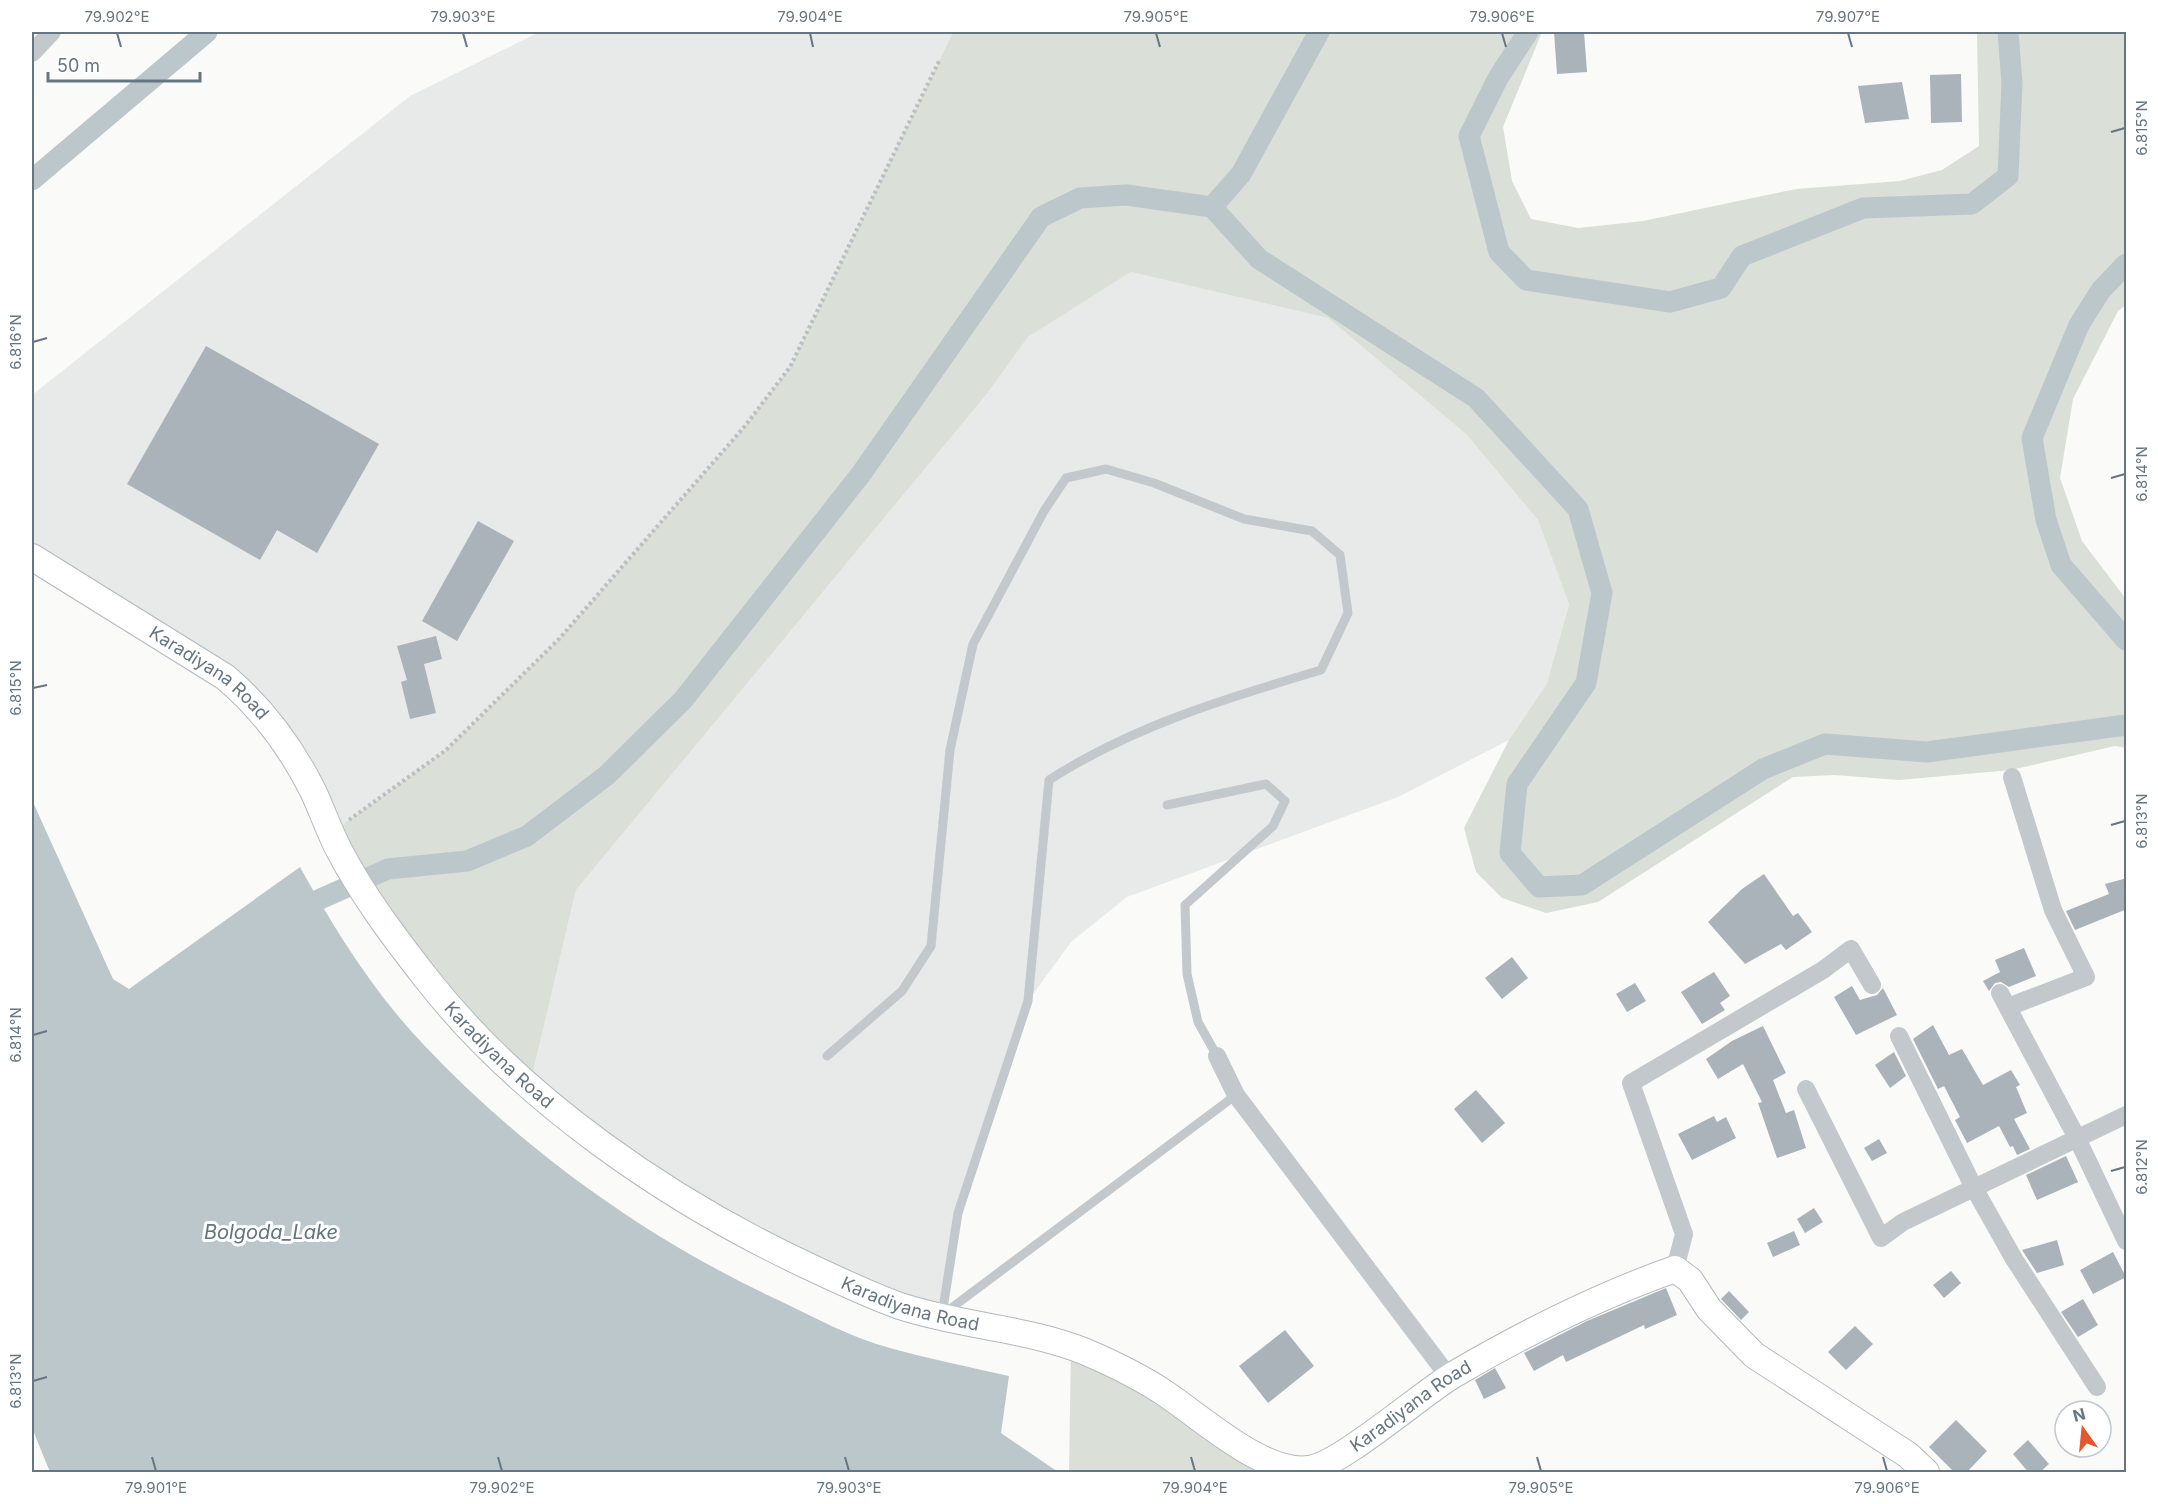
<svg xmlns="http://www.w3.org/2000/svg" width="2158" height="1504" font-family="Inter,sans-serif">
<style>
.built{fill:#e8e9e9}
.green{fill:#dadfd7}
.water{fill:#bbc7cb}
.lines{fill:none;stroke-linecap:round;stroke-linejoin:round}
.canal{stroke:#bbc7cb;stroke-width:21}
.building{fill:#aab3b9}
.secondary-casing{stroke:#b3babf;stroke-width:28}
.path{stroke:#bbbfc2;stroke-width:4;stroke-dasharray:3 3;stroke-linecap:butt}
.lane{stroke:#c3c8cc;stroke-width:9}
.street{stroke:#c3c8cc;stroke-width:18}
.secondary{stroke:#fff;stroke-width:26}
.ticks{fill:none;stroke:#657683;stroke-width:2}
.labels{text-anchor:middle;stroke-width:6;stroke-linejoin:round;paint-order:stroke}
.street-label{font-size:18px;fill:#657683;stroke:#fff}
.water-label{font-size:20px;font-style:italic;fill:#60757c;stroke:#fff}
.neatline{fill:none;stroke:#657683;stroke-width:2}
.ticks-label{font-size:15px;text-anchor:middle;fill:#657683}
</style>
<rect width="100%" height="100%" fill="#fafaf8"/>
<g class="built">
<polygon points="539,32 953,32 790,367 745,426 559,639 446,750 331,833 266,715 32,557 32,395 410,96"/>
<polygon points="1131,272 1328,318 1466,434 1538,520 1569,603 1547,683 1509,740 1398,797 1127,897 1071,942 1028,1001 958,1213 942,1315 752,1240 530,1085 576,890 986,395 1028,337"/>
</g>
<g class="green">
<polygon points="953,32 1542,32 1503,127 1512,181 1531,219 1578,228 1643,221 1796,189 1900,181 1942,170 1979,146 1977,32 2126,32 2126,305 2118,311 2073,399 2060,478 2082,541 2126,599 2126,748 2115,746 2011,770 1899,780 1834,775 1793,777 1598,902 1546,913 1502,898 1476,872 1464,828 1509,740 1547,683 1569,604 1538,520 1466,434 1328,318 1131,272 1028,337 986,395 576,890 530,1085 456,1015 331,833 446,750 559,639 745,426 790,367"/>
<polygon points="1071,1346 1264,1460 1249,1472 1069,1472"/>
</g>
<path class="water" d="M32,800L113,979L129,989L300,867C335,930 374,993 424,1045C523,1150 647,1239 778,1300C814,1317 852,1338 890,1348C929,1359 970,1367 1009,1376L1001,1433L1058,1472H50L32,1428Z"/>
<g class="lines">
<g class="canal">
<polyline points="1528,32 1498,78 1469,136 1499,252 1526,280 1670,302 1721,288 1742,256 1863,208 1972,204 2008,176 2012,83 2008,32"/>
<polyline points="32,180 207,32"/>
<polyline points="1212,207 1259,259 1476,398 1578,509 1602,593 1586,683 1517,784 1510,853 1539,887 1582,885 1763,769 1825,744 1927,752 2126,725"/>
<polyline points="2126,264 2101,290 2079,325 2032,438 2046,520 2061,565 2126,640"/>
<polyline points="318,900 388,869 467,861 527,836 607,775 683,700 861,474 1041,217 1080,198 1126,195 1212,207 1241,174 1319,32"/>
</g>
</g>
<g class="building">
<polygon points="1554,32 1584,32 1587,72 1557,74"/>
<polygon points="1961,74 1962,122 1931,123 1930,75"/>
<polygon points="1902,82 1909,119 1865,123 1858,86"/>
<polygon points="206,346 379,444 317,553 277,530 260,560 127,484"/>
<polygon points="478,521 514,541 457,641 422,621"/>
<polygon points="436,636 442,659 424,664 436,713 410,719 401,682 407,680 397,646"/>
<polygon points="1764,874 1793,916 1798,913 1812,932 1786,950 1781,944 1745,964 1708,922 1742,889"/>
<polygon points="2127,878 2127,909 2075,930 2066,911 2109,894 2105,884"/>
<polygon points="2024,948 2036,976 2009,987 2001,982 1995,983 1989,991 1983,981 2000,972 1995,960"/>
<polygon points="1512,957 1528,978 1502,999 1485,978"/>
<polygon points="1714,972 1730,996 1720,1003 1725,1010 1702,1024 1681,992"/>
<polygon points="1635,983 1646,1001 1627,1012 1616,994"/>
<polygon points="1852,986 1860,1000 1877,995 1883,988 1897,1015 1856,1035 1834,997"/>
<polygon points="1933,1025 1949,1055 1962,1049 1983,1085 2011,1070 2020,1085 2016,1087 2027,1113 2014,1119 2030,1149 2017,1155 2013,1146 2010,1147 1999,1126 1967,1143 1955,1120 1960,1117 1944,1086 1938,1089 1913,1039"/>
<polygon points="1763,1026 1786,1073 1773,1080 1786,1113 1794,1110 1806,1148 1777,1158 1758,1103 1762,1102 1743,1064 1718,1079 1706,1059 1732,1041"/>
<polygon points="1894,1052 1906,1076 1890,1088 1875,1065"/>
<polygon points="1476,1090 1505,1123 1482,1143 1454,1109"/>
<polygon points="1714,1116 1717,1122 1726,1117 1736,1138 1692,1160 1678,1134"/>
<polygon points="1879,1139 1887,1153 1872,1161 1864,1148"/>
<polygon points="2066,1156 2078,1182 2037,1200 2026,1175"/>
<polygon points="1814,1208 1823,1222 1805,1233 1797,1219"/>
<polygon points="1794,1231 1800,1245 1773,1257 1767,1243"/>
<polygon points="2057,1240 2064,1265 2037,1273 2022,1250"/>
<polygon points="2113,1252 2126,1277 2093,1294 2080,1270"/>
<polygon points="1951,1271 1961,1283 1944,1298 1933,1285"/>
<polygon points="1666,1288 1677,1315 1645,1329 1644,1325 1566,1362 1563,1355 1534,1371 1524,1353 1587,1321"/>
<polygon points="1729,1291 1749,1312 1741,1320 1721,1299"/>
<polygon points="2083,1299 2098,1325 2078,1337 2061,1312"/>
<polygon points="1855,1326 1873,1344 1846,1370 1828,1352"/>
<polygon points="1285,1330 1314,1366 1268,1403 1239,1366"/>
<polygon points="1495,1368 1506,1388 1484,1399 1475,1380"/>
<polygon points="1956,1420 1987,1451 1966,1473 1955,1473 1929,1447"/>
<polygon points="2028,1440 2049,1464 2039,1473 2029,1473 2013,1454"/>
</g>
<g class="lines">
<g class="secondary-casing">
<g id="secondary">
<path id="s1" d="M32,557L225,677C263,709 291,747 313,791C322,810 329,831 339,850C363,896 394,937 426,978C521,1100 669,1201 808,1266C838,1280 869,1295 900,1306C960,1326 1027,1328 1086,1352C1114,1364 1141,1377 1166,1394C1203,1419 1264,1475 1309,1469C1340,1465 1420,1395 1453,1375C1523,1334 1598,1296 1675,1269L1690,1280L1709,1309L1754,1355L1908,1455L1926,1472"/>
</g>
</g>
<polyline class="path" points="349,820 446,750 559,639 745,426 790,367 939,61"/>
<g class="lane">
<polyline points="1167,805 1266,784 1285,801 1273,826 1185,905 1187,974 1198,1022 1217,1056"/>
<path d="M827,1056L902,991L931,946L950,750L973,644L1044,511L1066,478L1106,469L1154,483L1244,519L1312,531L1340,555L1348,613L1321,670C1227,698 1133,726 1049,780L1028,1001L958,1213L942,1315L1236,1095"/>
</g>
<g class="street">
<polyline points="32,53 52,32"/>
<polyline points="2000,993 2077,1138 2126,1241"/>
<polyline points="2008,1007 2086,977 2053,910 2012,777"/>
<polyline points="1899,1036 1974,1188 2014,1259 2097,1387"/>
<polyline points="1217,1056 1236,1095 1449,1377"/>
<polyline points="1806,1089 1881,1238 1903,1222 2126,1115"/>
<polyline points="1675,1269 1684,1234 1631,1083 1823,970 1851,949 1872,985"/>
</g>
<use href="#secondary" class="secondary"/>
</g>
<path class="ticks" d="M117,33L121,47M463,33L467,47M810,33L813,47M1156,33L1160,47M1502,33L1506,47M1848,33L1852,47M2111,132L2125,128M33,342L47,338M2111,478L2125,474M33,688L47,685M2111,825L2125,821M33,1035L47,1031M2111,1171L2125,1167M33,1381L47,1377M152,1457L156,1471M498,1457L502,1471M845,1457L849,1471M1191,1457L1195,1471M1537,1457L1541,1471M1883,1457L1887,1471"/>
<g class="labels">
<g class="street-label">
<text dy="6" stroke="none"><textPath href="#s1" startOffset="212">Karadiyana Road</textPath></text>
<text dy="6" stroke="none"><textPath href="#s1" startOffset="698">Karadiyana Road</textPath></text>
<text dy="6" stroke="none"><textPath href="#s1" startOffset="1184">Karadiyana Road</textPath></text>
<text dy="6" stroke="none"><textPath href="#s1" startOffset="1742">Karadiyana Road</textPath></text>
</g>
<g class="water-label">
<text x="271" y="1239">Bolgoda_Lake</text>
</g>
</g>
<rect width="2158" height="1504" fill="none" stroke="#ffffff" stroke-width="66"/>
<g transform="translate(2083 1429) rotate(345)"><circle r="28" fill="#ffffff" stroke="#c1c8cd" stroke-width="1.5"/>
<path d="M0-4.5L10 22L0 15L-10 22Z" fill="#e4572e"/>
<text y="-9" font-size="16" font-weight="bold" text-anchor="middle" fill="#657683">N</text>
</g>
<path d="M48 72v9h152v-9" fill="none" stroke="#657683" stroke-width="3"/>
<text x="57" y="72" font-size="18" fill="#657683" stroke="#ffffff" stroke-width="4.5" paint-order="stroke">50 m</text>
<rect x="33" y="33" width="2092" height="1438" class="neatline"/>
<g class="ticks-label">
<text x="117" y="22">79.902°E</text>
<text x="463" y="22">79.903°E</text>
<text x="810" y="22">79.904°E</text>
<text x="1156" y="22">79.905°E</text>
<text x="1502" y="22">79.906°E</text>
<text x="1848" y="22">79.907°E</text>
<text transform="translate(2142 128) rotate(-90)" y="5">6.815°N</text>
<text transform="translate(16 342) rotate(-90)" y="5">6.816°N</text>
<text transform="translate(2142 474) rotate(-90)" y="5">6.814°N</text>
<text transform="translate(16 688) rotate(-90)" y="5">6.815°N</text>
<text transform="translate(2142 821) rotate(-90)" y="5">6.813°N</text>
<text transform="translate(16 1035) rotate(-90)" y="5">6.814°N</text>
<text transform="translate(2142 1167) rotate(-90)" y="5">6.812°N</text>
<text transform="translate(16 1381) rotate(-90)" y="5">6.813°N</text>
<text x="156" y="1493">79.901°E</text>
<text x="502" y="1493">79.902°E</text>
<text x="849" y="1493">79.903°E</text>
<text x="1195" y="1493">79.904°E</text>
<text x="1541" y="1493">79.905°E</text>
<text x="1887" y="1493">79.906°E</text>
</g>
</svg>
